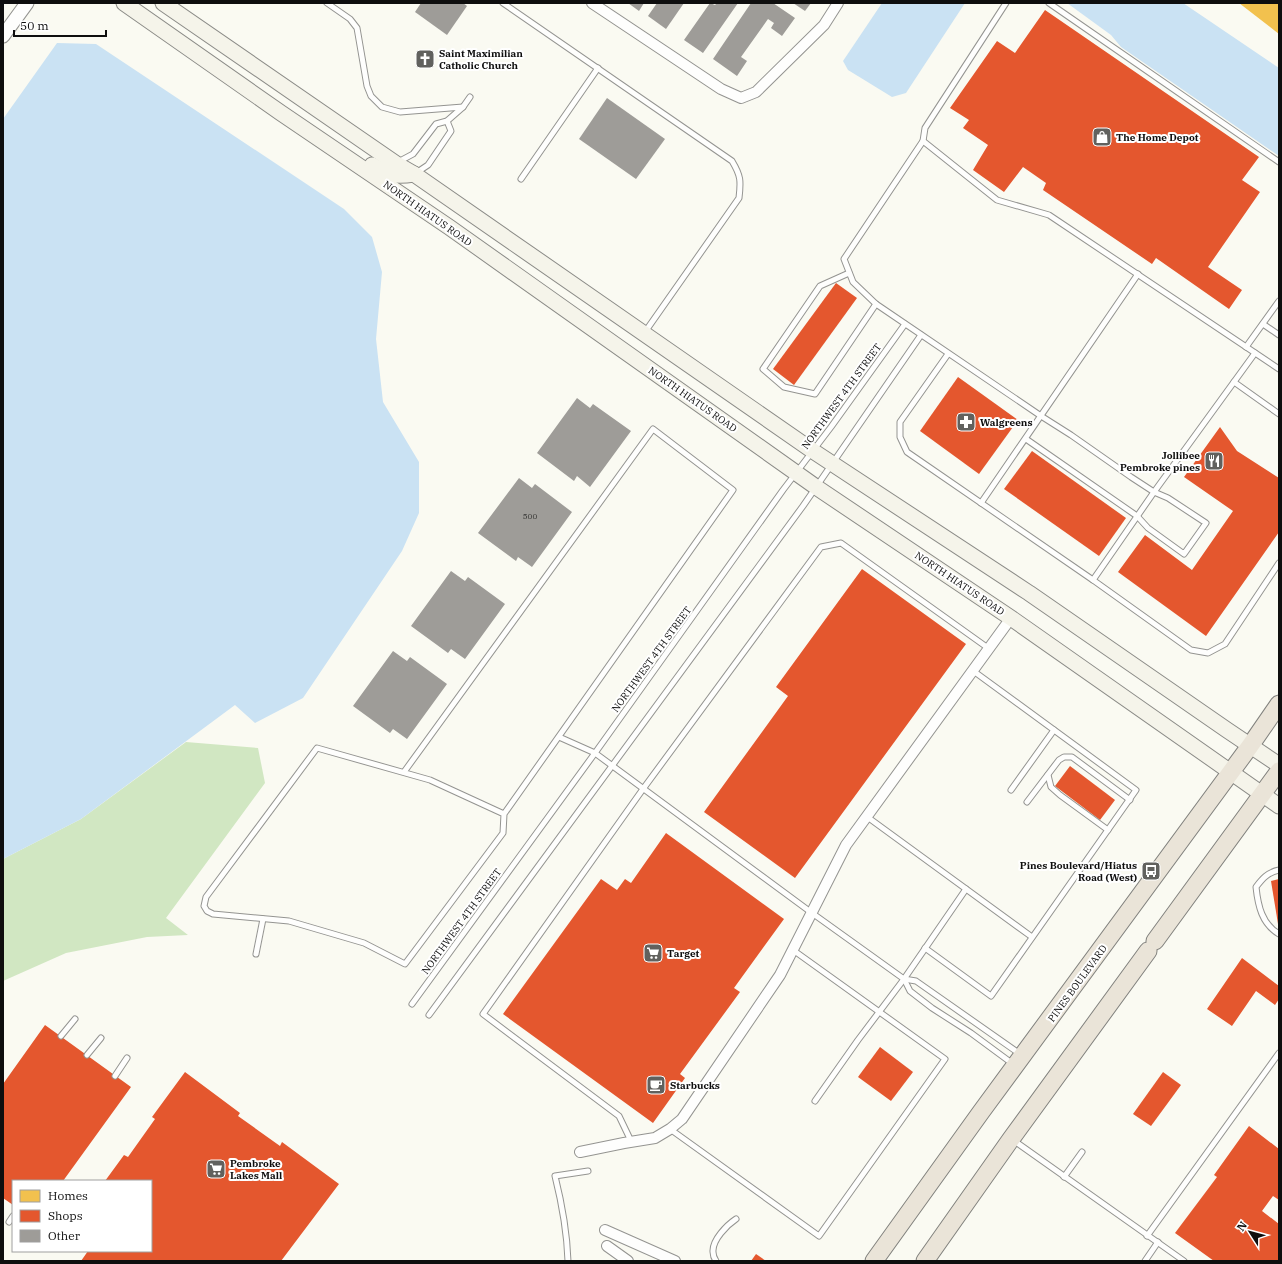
<svg xmlns="http://www.w3.org/2000/svg" width="1282" height="1264" font-family="'IBM Plex Serif',serif">
<style>
.forest{fill:#d1e7c2}
.water{fill:#cae2f3}
.homes{fill:#f2c14e}
.shops{fill:#e4572e}
.building{fill:#9e9c98}
.lines{fill:none;stroke-linecap:round;stroke-linejoin:round}
.service-casing{stroke:#949491;stroke-width:7}
.minor-casing{stroke:#949491;stroke-width:12}
.tertiary-casing{stroke:#949491;stroke-width:15}
.secondary-casing{stroke:#8b8b87;stroke-width:17}
.trunk-casing{stroke:#82827e;stroke-width:19}
.service{stroke:#fefefd;stroke-width:5}
.minor{stroke:#fefefd;stroke-width:10}
.tertiary{stroke:#fefefd;stroke-width:13}
.secondary{stroke:#f5f4ea;stroke-width:15}
.trunk{stroke:#eae4d8;stroke-width:17}
.labels{text-anchor:middle;stroke-width:4;stroke-linejoin:round;paint-order:stroke}
.number-label{font-size:8px;fill:#323230}
.poi-label{font-size:10px;font-weight:bold;fill:#0e0e0e;stroke:#fff;text-anchor:start}
.street-label{font-size:10px;fill:#0e0e0e;stroke:#fff}
</style>
<rect width="100%" height="100%" fill="#fafaf2"/>
<polygon class="forest" points="186,742 258,748 265,783 166,918 188,935 147,937 66,953 3,981 3,859 81,819"/>
<g class="water">
<polygon points="882,3 965,3 906,93 892,97 848,70 843,61"/>
<polygon points="1067,3 1183,3 1279,68 1279,156 1121,47 1111,35"/>
<polygon points="57,43 96,44 344,209 372,237 382,272 376,339 383,402 419,462 419,513 402,551 303,698 255,723 235,705 81,819 3,859 3,119"/>
</g>
<polygon class="homes" points="1239,3 1279,3 1279,34"/>
<g class="shops">
<polygon points="1045,10 1259,157 1242,180 1260,192 1208,267 1242,290 1229,309 1156,258 1152,264 1043,190 1046,183 1023,167 1004,192 973,170 988,145 963,128 969,120 950,108 997,41 1015,53"/>
<polygon points="836,283 857,298 794,385 773,369"/>
<polygon points="958,377 1018,420 979,474 920,431"/>
<polygon points="1220,427 1237,451 1279,478 1279,532 1206,636 1118,572 1145,535 1192,570 1233,511 1184,477"/>
<polygon points="1032,451 1126,518 1099,556 1004,489"/>
<polygon points="862,569 966,644 795,878 704,812 788,696 776,687"/>
<polygon points="1070,766 1115,800 1100,820 1055,786"/>
<polygon points="666,833 784,919 734,988 740,992 680,1074 685,1078 653,1123 503,1014 601,879 617,890 625,879 631,883"/>
<polygon points="1279,879 1279,923 1278,924 1271,881"/>
<polygon points="1242,958 1279,986 1279,999 1275,1005 1256,991 1232,1026 1207,1009"/>
<polygon points="45,1025 131,1087 63,1181 13,1181 13,1205 3,1198 3,1084"/>
<polygon points="880,1047 913,1072 891,1101 858,1077"/>
<polygon points="185,1072 240,1113 238,1116 280,1146 282,1142 339,1184 281,1261 81,1261 88,1251 151,1251 151,1181 105,1181 124,1155 128,1157 155,1119 152,1117"/>
<polygon points="1163,1072 1181,1085 1151,1126 1133,1114"/>
<polygon points="1249,1126 1279,1149 1279,1200 1273,1196 1262,1211 1279,1224 1279,1261 1214,1261 1175,1233 1217,1177 1214,1175"/>
<polygon points="756,1254 766,1261 751,1261"/>
</g>
<g class="building">
<polygon points="421,3 463,3 467,6 447,35 415,12"/>
<polygon points="628,3 644,3 639,11"/>
<polygon points="657,3 684,3 666,29 648,16"/>
<polygon points="710,3 715,5 717,3 738,3 703,53 684,40"/>
<polygon points="751,3 773,3 795,18 782,36 771,28 774,23 768,19 741,57 747,61 737,76 713,59"/>
<polygon points="793,3 811,3 805,11"/>
<polygon points="607,98 665,139 636,179 579,139"/>
<polygon points="577,398 590,408 593,404 631,431 590,487 577,476 574,481 537,453"/>
<polygon points="519,478 532,488 535,484 572,512 532,567 518,557 516,561 478,533"/>
<polygon points="451,571 465,581 468,577 505,604 465,659 451,649 448,653 411,626"/>
<polygon points="393,651 407,661 410,657 447,684 407,739 393,729 390,733 353,706"/>
</g>
<g class="lines">
<g class="service-casing">
<g id="service">
<polyline points="327,3 350,19 357,28 367,86 371,96 382,107 400,112 463,107"/>
<path d="M503,3L732,161C741,176 741,181 739,198L645,332"/>
<polyline points="1049,3 1279,162"/>
<polyline points="923,141 925,128 1006,3"/>
<polyline points="398,162 413,154 436,124 447,121 463,107 470,97"/>
<polyline points="416,173 428,165 451,131 447,121"/>
<polyline points="521,179 598,68"/>
<polyline points="849,273 820,286 763,369 784,387 815,394 876,304"/>
<polyline points="1263,324 1279,335"/>
<polyline points="1246,347 1279,301"/>
<polyline points="1255,353 1154,492 1093,580 1191,650 1208,653 1225,644 1279,563"/>
<polyline points="948,354 900,422 900,437 907,452 1093,580"/>
<polyline points="1234,382 1279,414"/>
<polyline points="1026,439 1137,516 1148,528 1184,554 1206,523 1168,498 1154,492 1131,477 1071,435 1041,416 876,304 853,282 844,259 923,141 997,200 1049,215 1279,369"/>
<polyline points="981,503 1138,274"/>
<polyline points="559,737 595,753 812,913 904,979 910,991 932,1008 971,1033 1013,1064"/>
<polyline points="404,772 653,429 733,490 504,814 503,833 405,964 364,943 289,921 213,914 207,911 204,906 206,897 317,748 430,780 504,814"/>
<polyline points="1048,775 1051,787 1060,795 1108,830"/>
<polyline points="1011,790 1054,730"/>
<polyline points="1027,802 1059,760 1064,757 1072,757 1130,800"/>
<polyline points="866,816 1032,937"/>
<path d="M1279,870C1268,872 1262,879 1256,887C1258,906 1262,924 1279,934"/>
<polyline points="925,948 991,996 1136,790 972,670"/>
<polyline points="256,954 263,919"/>
<polyline points="904,979 916,981 1020,1054"/>
<polyline points="412,1004 595,753 783,490 831,427 905,324"/>
<polyline points="429,1015 803,506 921,335"/>
<polyline points="61,1036 75,1019"/>
<polyline points="87,1055 101,1038"/>
<polyline points="115,1076 127,1058"/>
<polyline points="815,1101 858,1040 904,979 966,889"/>
<polyline points="670,1129 819,1236 945,1059 793,950"/>
<polyline points="1013,1140 1184,1261"/>
<polyline points="631,1141 619,1116 483,1014 643,789 821,547 841,543 988,648"/>
<polyline points="1064,1177 1082,1152"/>
<polyline points="9,1222 13,1216"/>
<polyline points="1147,1236 1279,1053"/>
<path d="M568,1261C567,1232 562,1204 555,1176L588,1171"/>
<path d="M716,1261C714,1258 713,1255 713,1252C712,1240 727,1225 736,1219"/>
<polyline points="1145,1261 1158,1242"/>
</g>
</g>
<g class="minor-casing">
<g id="minor">
<polyline points="592,3 721,89 741,98 756,92 824,25 838,3"/>
<polyline points="580,1152 624,1143 655,1138 670,1129 682,1119 780,975 846,845 1011,618"/>
<polyline points="605,1230 675,1261"/>
<polyline points="607,1246 628,1261"/>
</g>
</g>
<g class="tertiary-casing">
<polyline id="tertiary" points="3,36 27,3"/>
</g>
<g class="secondary-casing">
<g id="secondary">
<polyline points="124,3 281,113 449,227 816,487 1011,618 1279,806"/>
<polyline points="163,3 395,163 414,174 813,451 1029,593 1227,730 1279,765"/>
<path d="M372,165C389,175 394,177 414,174"/>
</g>
</g>
<g class="trunk-casing">
<g id="trunk">
<polyline points="1155,941 1279,771"/>
<polyline points="874,1261 981,1112 1250,746 1279,704"/>
<polyline points="925,1261 1011,1139 1148,951"/>
</g>
</g>
<use href="#service" class="service"/>
<use href="#minor" class="minor"/>
<use href="#tertiary" class="tertiary"/>
<use href="#secondary" class="secondary"/>
<use href="#trunk" class="trunk"/>
</g>
<defs>
<g id="church-square" transform="scale(1)"><rect x="-9" y="-9" width="18" height="18" rx="4" fill="#61615e" stroke="#fff"/><path d="M-1.2-6h2.4v3.5h3.3v2.4h-3.3V6h-2.4V-.1h-3.3v-2.4h3.3Z" fill="#fff"/></g>
<g id="shop-square" transform="scale(1)"><rect x="-9" y="-9" width="18" height="18" rx="4" fill="#61615e" stroke="#fff"/><path d="M-5-2.5h2.3a2.7 3.5 0 0 1 5.4 0H5L5.5 6h-11ZM-1.5-2.5h3a1.5 2.3 0 0 0-3 0Z" fill="#fff"/></g>
<g id="pharmacy-square" transform="scale(1)"><rect x="-9" y="-9" width="18" height="18" rx="4" fill="#61615e" stroke="#fff"/><path d="M-2-6h4v4h4v4h-4v4h-4v-4h-4v-4h4Z" fill="#fff"/></g>
<g id="restaurant-square" transform="scale(1)"><rect x="-9" y="-9" width="18" height="18" rx="4" fill="#61615e" stroke="#fff"/><path d="M-5-6h1v4h1v-4h1v4h1v-4h1v5L-1.5 .5V6h-2V.5L-5-1ZM5-6V6H3V1.5H1.5Q1.5-4 5-6Z" fill="#fff"/></g>
<g id="bus-square" transform="scale(1)"><rect x="-9" y="-9" width="18" height="18" rx="4" fill="#61615e" stroke="#fff"/><path d="M-5-6H5V4H4V6H2V4H-2V6H-4V4H-5ZM-3.5-4V0h7V-4ZM-3.5 1.2v1.5H-2V1.2ZM2 1.2v1.5H3.5V1.2Z" fill="#fff"/></g>
<g id="supermarket-square" transform="scale(1)"><rect x="-9" y="-9" width="18" height="18" rx="4" fill="#61615e" stroke="#fff"/><path d="M-6-5.5h2.5l.6 2H6L4.5 2H-2.5L-4.4-4H-6ZM-1.5 3.2a1.3 1.3 0 1 0 .1 0ZM3 3.2a1.3 1.3 0 1 0 .1 0Z" fill="#fff"/></g>
<g id="cafe-square" transform="scale(1)"><rect x="-9" y="-9" width="18" height="18" rx="4" fill="#61615e" stroke="#fff"/><path d="M-5.5-4.5H6V0H3Q3 3.5 0 3.5H-2.5Q-5.5 3.5-5.5 0ZM3-3.2v2h1.7v-2ZM-6 4.5H4V6H-6Z" fill="#fff"/></g>
</defs>
<g fill-rule="evenodd">
<use href="#church-square" x="425" y="59"/>
<use href="#shop-square" x="1102" y="137"/>
<use href="#pharmacy-square" x="966" y="422"/>
<use href="#restaurant-square" x="1214" y="461"/>
<use href="#bus-square" x="1151" y="871"/>
<use href="#supermarket-square" x="653" y="953"/>
<use href="#cafe-square" x="656" y="1085"/>
<use href="#supermarket-square" x="216" y="1169"/>
</g>
<g class="labels">
<g class="number-label">
<text x="530" y="519">500</text>
</g>
<g class="poi-label">
<text x="439" y="57">Saint Maximilian<tspan x="439" dy="12">Catholic Church</tspan></text>
<text x="1116" y="141">The Home Depot</text>
<text x="980" y="426">Walgreens</text>
<text x="1200" y="459" text-anchor="end">Jollibee<tspan x="1200" dy="12">Pembroke pines</tspan></text>
<text x="1137" y="869" text-anchor="end">Pines Boulevard/Hiatus<tspan x="1137" dy="12">Road (West)</tspan></text>
<text x="667" y="957">Target</text>
<text x="670" y="1089">Starbucks</text>
<text x="230" y="1167">Pembroke<tspan x="230" dy="12">Lakes Mall</tspan></text>
</g>
<g class="street-label">
<text transform="translate(428 213) rotate(35)" y="4">NORTH HIATUS ROAD</text>
<text transform="translate(841 396) rotate(-54)" y="4">NORTHWEST 4TH STREET</text>
<text transform="translate(693 399) rotate(35)" y="4">NORTH HIATUS ROAD</text>
<text transform="translate(960 583) rotate(34)" y="4">NORTH HIATUS ROAD</text>
<text transform="translate(651 659) rotate(-54)" y="4">NORTHWEST 4TH STREET</text>
<text transform="translate(461 921) rotate(-54)" y="4">NORTHWEST 4TH STREET</text>
<text transform="translate(1077 983) rotate(-54)" y="4">PINES BOULEVARD</text>
</g>
</g>
<rect width="1282" height="1264" fill="none" stroke="#0e0e0e" stroke-width="8"/>
<rect x="12" y="1180" width="140" height="72" fill="#ffffff" stroke="#9f9f9f"/>
<rect x="20" y="1190" width="20" height="12" fill="#f2c14e" stroke="#9f9f9f"/>
<text x="48" y="1200" font-size="12" fill="#0e0e0e">Homes</text>
<rect x="20" y="1210" width="20" height="12" fill="#e4572e" stroke="#9f9f9f"/>
<text x="48" y="1220" font-size="12" fill="#0e0e0e">Shops</text>
<rect x="20" y="1230" width="20" height="12" fill="#9e9c98" stroke="#9f9f9f"/>
<text x="48" y="1240" font-size="12" fill="#0e0e0e">Other</text>
<g transform="translate(1250 1232) rotate(306)" stroke="#ffffff" stroke-width="3" paint-order="stroke">
<path d="M0-3L7 15L0 10L-7 15Z" fill="#0e0e0e"/>
<text y="-6" font-size="11" font-weight="bold" text-anchor="middle" fill="#0e0e0e">N</text>
</g>
<path d="M14 30v6h92v-6" fill="none" stroke="#0e0e0e" stroke-width="2"/>
<text x="20" y="30" font-size="12" fill="#0e0e0e" stroke="#ffffff" stroke-width="3" paint-order="stroke">50 m</text>
</svg>
